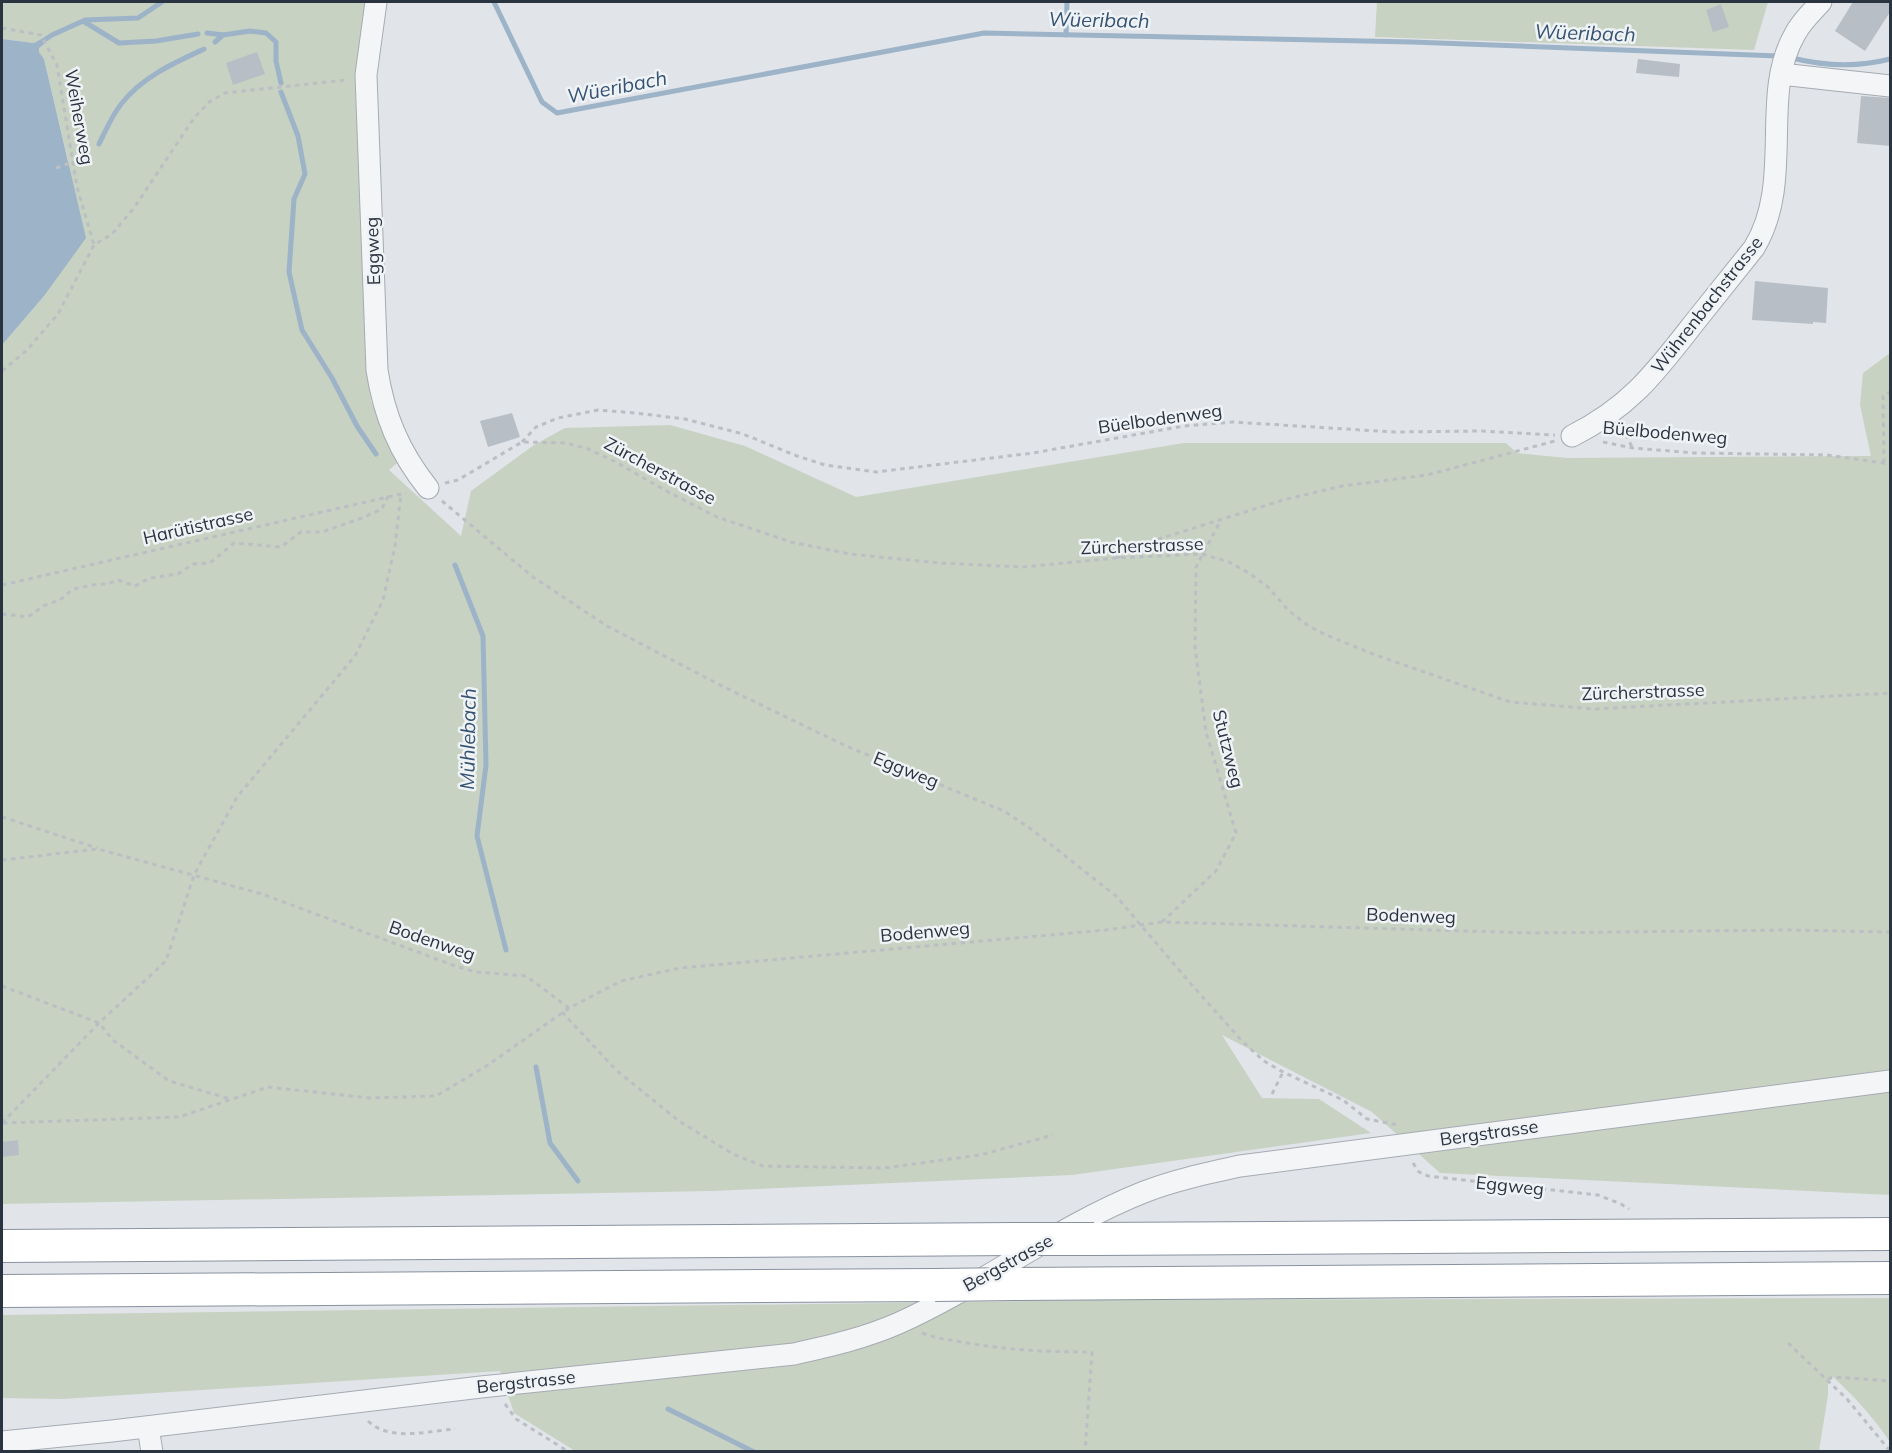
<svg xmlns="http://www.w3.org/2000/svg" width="1892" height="1453" font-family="Mulish,sans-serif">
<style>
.green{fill:#c7d2c2}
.water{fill:#9db3c8}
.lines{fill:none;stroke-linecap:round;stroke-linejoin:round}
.stream{stroke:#9db3c8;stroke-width:5}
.building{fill:#b8bec5}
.minor-casing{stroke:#a6abb3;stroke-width:23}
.highway-casing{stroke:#88929f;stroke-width:34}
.path{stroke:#bbbfc4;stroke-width:3;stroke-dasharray:4.5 4.5;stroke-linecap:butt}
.minor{stroke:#f3f5f7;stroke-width:21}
.highway{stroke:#fff;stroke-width:32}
.highway-bridge-casing{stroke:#88929f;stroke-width:34;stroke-linecap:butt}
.highway-bridge{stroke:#fff;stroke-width:32}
.labels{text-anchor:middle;stroke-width:5;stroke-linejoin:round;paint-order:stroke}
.street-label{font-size:18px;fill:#2a3340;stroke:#f0f3f6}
.water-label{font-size:20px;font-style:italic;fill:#355372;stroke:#f0f3f6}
</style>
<rect width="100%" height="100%" fill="#e1e4e9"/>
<g class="green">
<polygon points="2,2 369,2 355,85 371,401 397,463 389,470 461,536 471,491 534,445 565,428 670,425 745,446 856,497 1184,443 1506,443 1517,453 1567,458 1871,456 1860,405 1863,373 1890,353 1890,1195 1440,1173 1372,1112 1222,1035 1262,1098 1319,1099 1371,1133 1072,1175 711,1191 2,1204 2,345 44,296 69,164 44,59 39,52 39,48 34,43 2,39"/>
<polygon points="1377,2 1768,2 1754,50 1375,37"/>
<path d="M1890,1298V1442C1874,1418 1855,1397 1833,1377L1828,1379V1395L1819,1451H575L514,1413L500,1371L62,1399L2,1398V1315L1103,1300Z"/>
</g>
<polygon class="water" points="2,39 34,43 40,40 44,44 39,48 39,52 44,59 86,238 44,296 2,345"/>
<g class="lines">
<g class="stream">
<polyline points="494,2 542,102 557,113 984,33 1412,42 1778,56"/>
<polyline points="85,20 138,18 162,2"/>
<polyline points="207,33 223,35 250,31 266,33 276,42 276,61 281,83"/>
<polyline points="1066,35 1067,2"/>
<polyline points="215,42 223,35"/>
<polyline points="38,44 52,35 83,21 119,43 156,41 198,34"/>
<path d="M1792,58C1824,66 1859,67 1890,59"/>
<polyline points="281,92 298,136 305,174 294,199 289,272 302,330 332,378 357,426 376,454"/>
<path d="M99,144C106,130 112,115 122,103C142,77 174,63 204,49"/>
<polyline points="455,565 483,636 486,765 477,836 506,950"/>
<polyline points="536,1067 550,1143 578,1181"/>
<polyline points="668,1409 754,1452"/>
</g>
</g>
<g class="building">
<polygon points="1853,2 1890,2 1890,12 1865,51 1835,31"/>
<polygon points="1721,4 1729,27 1713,32 1706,10"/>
<polygon points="257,52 265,74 233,85 226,63"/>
<polygon points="1638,59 1680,64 1679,77 1636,73"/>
<polygon points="1861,96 1890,98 1890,146 1857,143"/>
<polygon points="1755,281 1828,288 1826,323 1813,322 1813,324 1752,320"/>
<polygon points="512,413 520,437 488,447 480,421"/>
<polygon points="18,1140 19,1155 2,1157 2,1142"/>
</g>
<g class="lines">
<g class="minor-casing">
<g id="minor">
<path d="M376,2L366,75L377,370C384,415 399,452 428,488"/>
<polyline points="1781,74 1890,86"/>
<path d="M1572,436C1630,407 1655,373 1694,323C1714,298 1734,273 1754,248C1795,181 1759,96 1795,34C1801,22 1812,12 1821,2"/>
<polyline points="148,1427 152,1452"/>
<path d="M2,1442L112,1431L481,1387L794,1354C830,1346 865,1338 899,1323C983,1285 1058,1226 1144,1192C1175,1180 1208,1173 1240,1166L1890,1081"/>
</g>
</g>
<g class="highway-casing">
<g id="highway">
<polyline points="1094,1239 1890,1234"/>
<polyline points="2,1246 1015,1239"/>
<polyline points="1015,1284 1890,1278"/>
<polyline points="2,1291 935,1285"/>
</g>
</g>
<g class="path">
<polyline points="2,28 41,35 57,65 77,187 94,245"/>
<polyline points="56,168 73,162"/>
<polyline points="2,371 26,351 58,314 94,245 112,234 134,208 194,118 209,102 225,93 346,80"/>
<polyline points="1627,425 1627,437 1632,447"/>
<polyline points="522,442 536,427 558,418 598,410 635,413 685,419 743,434 797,456 825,465 876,472 1033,453 1184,426 1233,422 1394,432 1483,431 1555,435"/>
<polyline points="1603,442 1633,448 1695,453 1827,455 1890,464"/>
<polyline points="1884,463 1883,396 1890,392"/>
<polyline points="445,483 458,480 522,442 567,443 588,449 614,461 670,493 717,517 791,542 850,554 939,563 1023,567 1116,558 1202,554 1229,562 1249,573 1268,587 1288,610 1307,625 1324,634 1373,654 1510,702 1595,709 1890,693"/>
<polyline points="442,501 533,577 607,626 724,687 846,746 1004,811 1031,829 1116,896 1191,984 1242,1041 1264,1061 1283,1072 1343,1100 1367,1119 1398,1125"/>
<polyline points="1117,558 1143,544 1283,500 1342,486 1427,475 1555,441"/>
<polyline points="2,585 406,493"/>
<polyline points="2,614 28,617 43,606 60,600 73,589 98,584 107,584 118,580 135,586 150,578 178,574 193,564 210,563 234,543 281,547 301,532 322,532 362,518 382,509 388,496"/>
<polyline points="2,817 97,848"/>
<polyline points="2,860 98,849 262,894 458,967 477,972 526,976 569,1008 621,981 680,968 1106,930 1162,922 1533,933 1788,930 1890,932"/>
<polyline points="1162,922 1216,871 1236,833 1206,732 1195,647 1196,567 1221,520"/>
<polyline points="2,986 99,1023 113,1040 169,1081 230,1099"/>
<polyline points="562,1012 616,1070 679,1121 733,1154 763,1166 884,1168 980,1155 1053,1135"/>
<polyline points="1272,1094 1283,1072"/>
<polyline points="2,1123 99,1023 166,961 194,875 237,797 355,656 383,600 395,546 401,494"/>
<polyline points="3,1123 179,1117 268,1087 370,1098 436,1096 488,1065 569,1008"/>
<polyline points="1413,1163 1419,1172 1428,1176 1598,1195 1621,1204 1629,1209"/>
<path d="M922,1333C935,1338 948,1340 962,1342C1005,1350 1048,1352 1092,1352L1085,1452"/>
<polyline points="1788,1343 1847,1399 1890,1451"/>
<polyline points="1828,1379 1834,1377 1890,1381"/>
<polyline points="505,1404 516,1419 569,1452"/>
<path d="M368,1421C390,1442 427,1431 455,1429"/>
</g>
<use href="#minor" class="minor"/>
<use href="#highway" class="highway"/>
<g class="highway-bridge-casing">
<g id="highway-bridge">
<polyline points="1015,1239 1094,1239"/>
<polyline points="935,1285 1015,1284"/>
</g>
</g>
<use href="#highway-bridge" class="highway-bridge"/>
</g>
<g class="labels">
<g class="street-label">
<text transform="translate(79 117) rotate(80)" y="6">Weiherweg</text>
<text transform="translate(373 251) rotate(-92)" y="6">Eggweg</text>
<text transform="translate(1707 305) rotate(-52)" y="6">Wührenbachstrasse</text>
<text transform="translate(1160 419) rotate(-8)" y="6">Büelbodenweg</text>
<text transform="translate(1665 433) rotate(5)" y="6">Büelbodenweg</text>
<text transform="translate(660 471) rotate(28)" y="6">Zürcherstrasse</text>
<text transform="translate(198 526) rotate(-13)" y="6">Harütistrasse</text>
<text transform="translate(1142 546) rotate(-2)" y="6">Zürcherstrasse</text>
<text transform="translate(1643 692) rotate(-2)" y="6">Zürcherstrasse</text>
<text transform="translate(1228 749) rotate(76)" y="6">Stutzweg</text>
<text transform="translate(906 770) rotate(22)" y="6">Eggweg</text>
<text transform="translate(1411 916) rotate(2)" y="6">Bodenweg</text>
<text transform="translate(925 932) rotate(-5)" y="6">Bodenweg</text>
<text transform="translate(432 941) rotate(19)" y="6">Bodenweg</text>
<text transform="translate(1489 1133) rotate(-8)" y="6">Bergstrasse</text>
<text transform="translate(1510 1186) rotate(6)" y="6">Eggweg</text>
<text transform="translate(1008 1263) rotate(-29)" y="6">Bergstrasse</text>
<text transform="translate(526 1382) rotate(-6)" y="6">Bergstrasse</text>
</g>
<g class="water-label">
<text transform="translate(1099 20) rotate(1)" y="7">Wüeribach</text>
<text transform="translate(1585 33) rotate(2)" y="7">Wüeribach</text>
<text transform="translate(617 87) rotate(-11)" y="7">Wüeribach</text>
<text transform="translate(468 739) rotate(-89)" y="7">Mühlebach</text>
</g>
</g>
<rect width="1892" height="1453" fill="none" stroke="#2a3340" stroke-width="6"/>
</svg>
